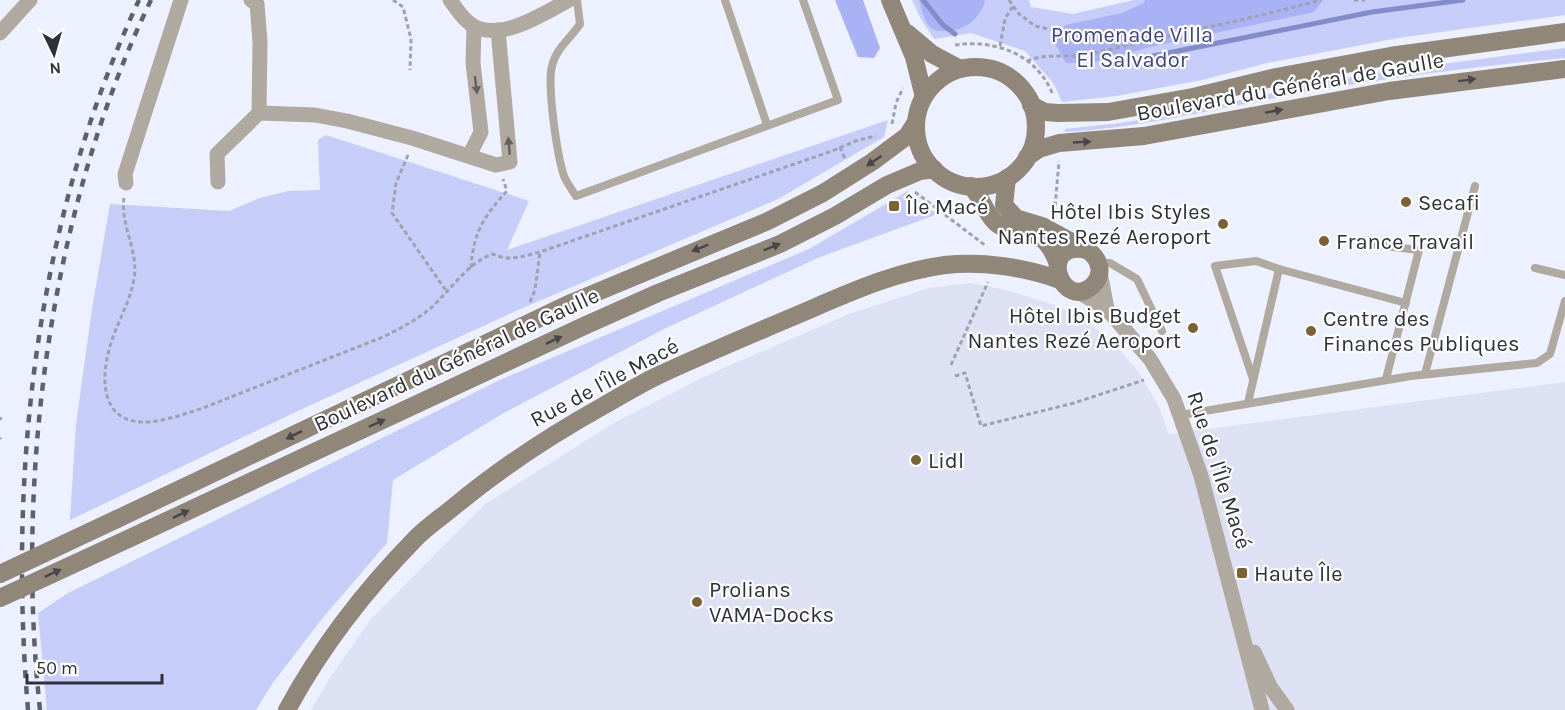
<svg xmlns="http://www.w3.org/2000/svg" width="1565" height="710" font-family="Karla,sans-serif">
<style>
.built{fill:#dee1f3}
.green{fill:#c6cdf8}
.forest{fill:#a9b2f4}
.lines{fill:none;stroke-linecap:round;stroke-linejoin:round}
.stream{stroke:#838cca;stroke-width:5}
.path{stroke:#9fa1ae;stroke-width:3;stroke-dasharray:4.5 3;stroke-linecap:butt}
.lane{stroke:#b0a9a0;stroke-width:8}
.street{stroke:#b0a9a0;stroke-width:15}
.secondary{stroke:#908779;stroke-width:18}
.rail{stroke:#5e606b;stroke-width:4.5;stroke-dasharray:8 8;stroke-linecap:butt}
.secondary-bridge{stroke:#908779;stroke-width:18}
.oneway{fill:#47464a}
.oneway2{fill:#636163}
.poi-dot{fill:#7c6133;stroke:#fff;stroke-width:2}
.labels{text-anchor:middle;stroke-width:4.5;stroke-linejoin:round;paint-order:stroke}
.park-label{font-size:22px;fill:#3f438f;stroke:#fff}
.street-label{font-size:22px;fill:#2f313a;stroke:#fff}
.poi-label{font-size:22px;fill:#2f313a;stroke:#fff;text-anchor:start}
</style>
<rect width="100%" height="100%" fill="#edf0ff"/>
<polygon class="built" points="970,283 1007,290 1052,304 1075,314 1109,338 1138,371 1158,405 1169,434 1565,382 1565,710 311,710 327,682 371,619 484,505 617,421 712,373 849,314 929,288"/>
<g class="green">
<polygon points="912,0 1029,0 1031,7 1073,14 1134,0 1565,0 1565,15 1398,38 1267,63 1202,80 1116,96 1062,102 1054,84 1025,51 971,33 934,39 921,19"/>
<path d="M1565,48V58C1468,67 1371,80 1276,98C1205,111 1137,128 1065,132V129L1120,123L1175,114L1333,80L1389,71Z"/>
<polygon points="888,120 884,137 778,199 518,310 302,409 70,520 76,425 92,309 110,204 229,211 260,198 288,191 320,190 318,140 326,135 529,201 507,250"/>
<polygon points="908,191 921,203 938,214 820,257 664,329 502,414 393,480 387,543 321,620 272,684 256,710 47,710 38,613 68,593 502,379 809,249"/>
</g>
<g class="forest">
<polygon points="835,0 863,0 880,48 874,58 858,57"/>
<path d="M919,0H985C981,18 966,30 948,31C941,31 935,32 930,27C923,20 922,9 919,0Z"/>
<polygon points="1145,0 1323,0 1314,12 1150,47 1096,62 1066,63 1055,43 1065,25 1122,13 1144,3"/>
</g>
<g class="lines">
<g class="stream">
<polyline points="923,0 943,25 955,34"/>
<polyline points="1148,57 1372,12 1463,0"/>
</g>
<g class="path">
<polyline points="393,0 403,7 411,39 410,70"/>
<polyline points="1009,0 1018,13 1035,26 1118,45"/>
<polyline points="1354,0 1365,0"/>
<path d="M955,45C995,39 1037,54 1053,95"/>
<polyline points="1000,46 1005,19 1013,6"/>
<path d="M1027,61C1045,53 1066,58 1086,55C1164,36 1243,21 1321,0"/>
<polyline points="892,124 896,103 903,88"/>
<polyline points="840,147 845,159"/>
<polyline points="408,155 396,183 392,213 447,292"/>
<polyline points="915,192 986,246"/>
<path d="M124,198C120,225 139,251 134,279C130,302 119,319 112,340C100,375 98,425 149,422C167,420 185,414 203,408L383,337C401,328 417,320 432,307C449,291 471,260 493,254C509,262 524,256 540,252L832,151L858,140L876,136"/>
<polyline points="1058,213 1055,207 1059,161"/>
<path d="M471,268C473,233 484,216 507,191L503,179"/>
<polyline points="530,302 535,290 540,252"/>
<polyline points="951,365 988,282"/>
<polyline points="955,376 965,373 981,426 1074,403 1144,380"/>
<polyline points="0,420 1,417"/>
<polyline points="0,438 1,439"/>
</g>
<g class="lane">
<path d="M577,0L580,24C571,38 556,48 552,66C547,86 557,155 564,176C567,183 572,190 576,196L838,100L803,0"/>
<polyline points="725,0 767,125"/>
<polyline points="1376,245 1419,250 1386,379"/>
<polyline points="1098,263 1110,263 1137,279 1162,331"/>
<polyline points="1535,268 1565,275"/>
<polyline points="1425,374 1475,186"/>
<polyline points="1253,379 1215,266 1256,261 1279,269 1406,303"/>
<polyline points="1248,403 1279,269"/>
<polyline points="1181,415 1411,376 1537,363 1550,354 1565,301"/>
</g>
<g class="street">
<path d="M450,0C457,9 462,19 472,25C500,43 544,13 569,0"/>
<polyline points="0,33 30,0"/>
<polyline points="259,113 315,115 347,121 412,138 496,165 510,162 498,30"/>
<polyline points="469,156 481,132 473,63 474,27"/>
<polyline points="218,182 217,154 259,113 260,42 257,4 251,0"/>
<polyline points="126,183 125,174 181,0"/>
<polyline points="1100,272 1107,309"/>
<polyline points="1077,291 1107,309 1150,359 1174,399 1201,476 1262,710"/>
<polyline points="1254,652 1271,688 1287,710"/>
</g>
<g class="secondary">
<polyline points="890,0 914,57 924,97"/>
<polyline points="907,33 932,54 960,69"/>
<circle cx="976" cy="127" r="60"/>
<polyline points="1031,105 1045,112 1058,113 1108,112 1193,97 1276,77 1390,56 1565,32"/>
<polyline points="1027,157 1039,149 1059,143 1144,136 1389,91 1565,69"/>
<path d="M1007,178L1004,205L1016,218L1042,226L1090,252C1101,261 1103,275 1093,285C1063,313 1037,245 1082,249"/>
<path d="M971,186C981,197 985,212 995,222C1020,243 1041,218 1058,264"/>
<polyline points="117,519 571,303 768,221 823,193 872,162 907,136 916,122"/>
<polyline points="128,539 584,326 658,293 780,244 835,216 887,185 920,171 934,169"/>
<path d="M287,710C321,647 366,589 416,538C428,526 443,516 456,505C502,467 551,435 603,406C621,396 638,385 657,376C700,356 745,337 790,318C840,297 891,272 945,265C982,261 1025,267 1060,280"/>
</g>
<g class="rail">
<path d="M28,710C8,470 36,220 139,0"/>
<path d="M40,710C15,479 49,211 151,0"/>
</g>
<g class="secondary-bridge">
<polyline points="0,574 117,519"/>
<polyline points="0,598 128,539"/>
</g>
</g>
<defs><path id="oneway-solid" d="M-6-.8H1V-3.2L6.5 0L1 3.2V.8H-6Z" transform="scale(1.5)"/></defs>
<g class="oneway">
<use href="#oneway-solid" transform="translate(1467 80) rotate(-7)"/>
<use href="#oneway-solid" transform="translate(1274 111) rotate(-11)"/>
<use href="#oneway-solid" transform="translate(1082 142) rotate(-3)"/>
<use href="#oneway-solid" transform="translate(874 161) rotate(146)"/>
<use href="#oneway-solid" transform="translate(772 247) rotate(-22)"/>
<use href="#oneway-solid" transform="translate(700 248) rotate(158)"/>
<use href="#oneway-solid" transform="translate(554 340) rotate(-25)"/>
<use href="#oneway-solid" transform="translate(377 423) rotate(-25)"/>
<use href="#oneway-solid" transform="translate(294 435) rotate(154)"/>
<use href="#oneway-solid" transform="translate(181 514) rotate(-25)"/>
<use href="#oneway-solid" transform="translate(53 573) rotate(-25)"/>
</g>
<g class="oneway2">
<use href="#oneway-solid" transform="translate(476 85) rotate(83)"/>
<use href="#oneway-solid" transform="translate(509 146) rotate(-95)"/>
</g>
<g class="poi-dot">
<circle cx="1406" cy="202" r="6"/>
<rect x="888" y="200" width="12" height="12" rx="3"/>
<circle cx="1223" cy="224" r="6"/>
<circle cx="1324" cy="241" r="6"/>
<circle cx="1193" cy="328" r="6"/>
<circle cx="1311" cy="331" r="6"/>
<circle cx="916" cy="460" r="6"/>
<rect x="1236" y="567" width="12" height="12" rx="3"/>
<circle cx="697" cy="602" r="6"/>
</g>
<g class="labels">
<g class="park-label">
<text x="1132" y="42">Promenade Villa<tspan x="1132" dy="25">El Salvador</tspan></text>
</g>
<g class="street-label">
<text transform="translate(1290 86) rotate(-10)" y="8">Boulevard du Général de Gaulle</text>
<text transform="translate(456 359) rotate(-25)" y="8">Boulevard du Général de Gaulle</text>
<text transform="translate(604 382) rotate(-28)" y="8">Rue de l'Île Macé</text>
<text transform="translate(1220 470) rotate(72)" y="8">Rue de l'Île Macé</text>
</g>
<g class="poi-label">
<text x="1418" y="210">Secafi</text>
<text x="906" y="214">Île Macé</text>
<text x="1211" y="219" text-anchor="end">Hôtel Ibis Styles<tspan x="1211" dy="25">Nantes Rezé Aeroport</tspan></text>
<text x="1336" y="249">France Travail</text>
<text x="1181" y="323" text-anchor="end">Hôtel Ibis Budget<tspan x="1181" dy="25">Nantes Rezé Aeroport</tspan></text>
<text x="1323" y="326">Centre des<tspan x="1323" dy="25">Finances Publiques</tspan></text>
<text x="928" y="468">Lidl</text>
<text x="1254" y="581">Haute Île</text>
<text x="709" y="597">Prolians<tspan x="709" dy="25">VAMA-Docks</tspan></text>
</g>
</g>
<g transform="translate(54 54) rotate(175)" stroke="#ffffff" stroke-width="4.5" paint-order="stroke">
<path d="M0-4.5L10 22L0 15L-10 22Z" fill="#2f313a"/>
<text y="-9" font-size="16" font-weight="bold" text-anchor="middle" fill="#2f313a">N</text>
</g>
<path d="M27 674v9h135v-9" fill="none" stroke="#2f313a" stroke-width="3"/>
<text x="36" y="674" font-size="18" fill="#2f313a" stroke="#ffffff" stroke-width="4.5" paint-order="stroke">50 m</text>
</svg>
